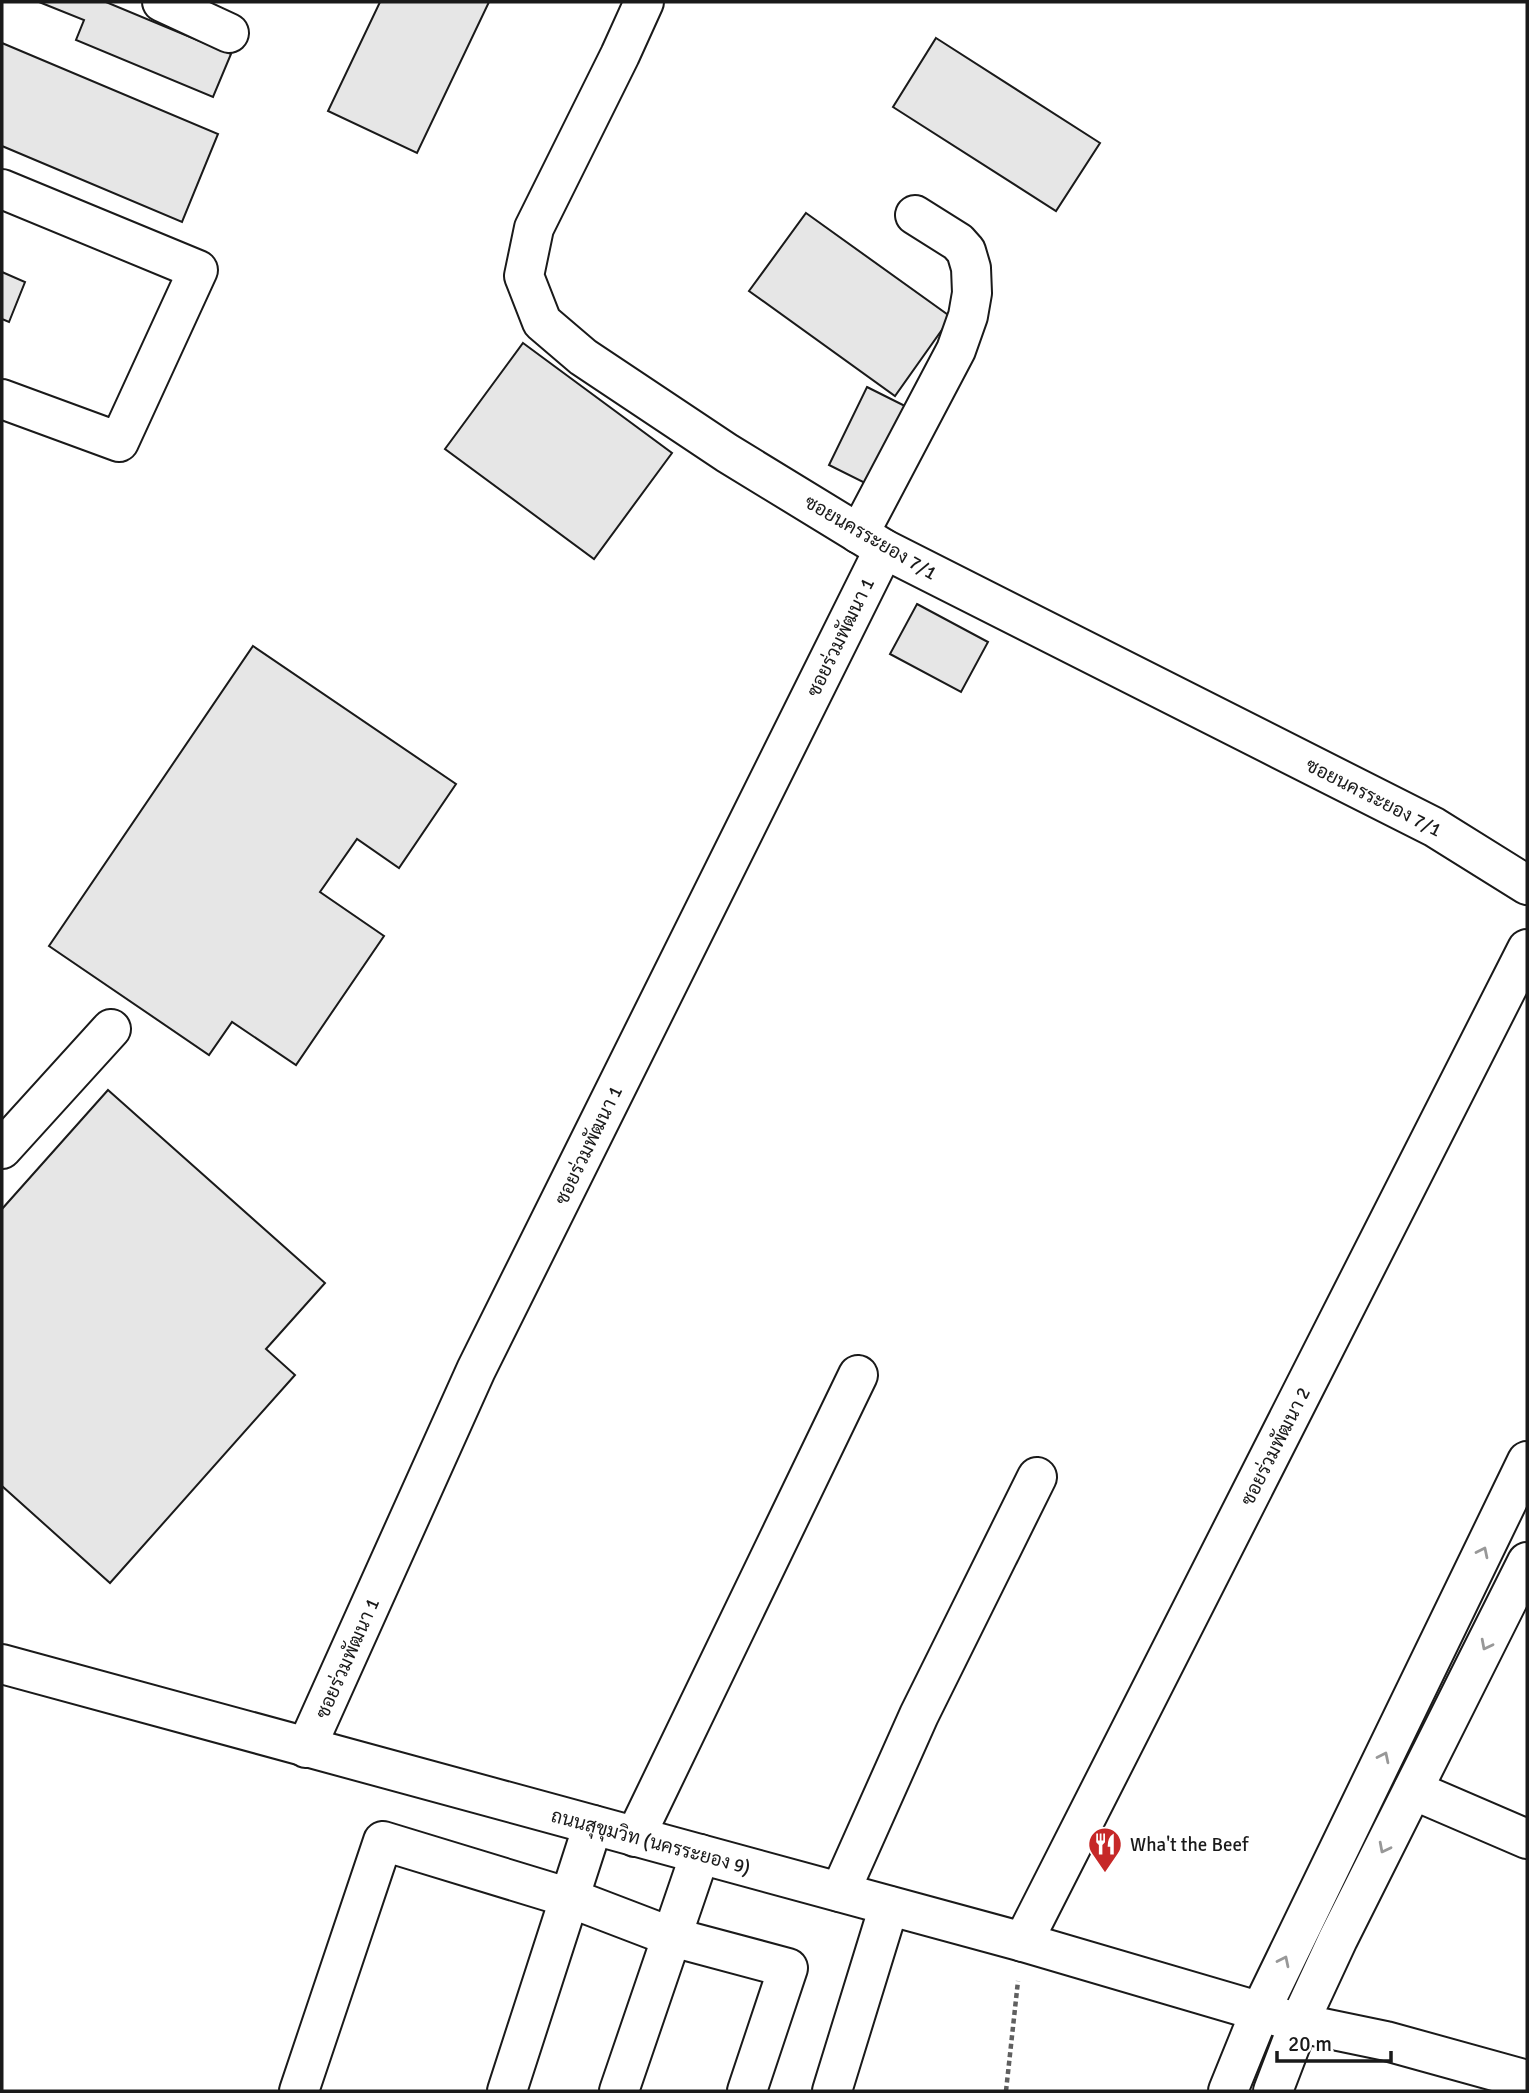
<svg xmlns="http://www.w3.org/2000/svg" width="1529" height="2093" font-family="Signika,Sarabun,sans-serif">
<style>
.building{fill:#e6e6e6;stroke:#1a1a1a;stroke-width:2}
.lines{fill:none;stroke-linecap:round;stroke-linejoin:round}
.minor-casing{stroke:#1a1a1a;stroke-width:42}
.path{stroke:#5f5f5f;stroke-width:4.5;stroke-dasharray:5 3.5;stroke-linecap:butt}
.minor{stroke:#fff;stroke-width:38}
.oneway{stroke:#989898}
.labels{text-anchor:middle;stroke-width:5;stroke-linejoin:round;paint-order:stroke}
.street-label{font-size:19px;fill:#1a1a1a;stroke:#fff}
.poi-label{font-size:19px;fill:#1a1a1a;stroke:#fff;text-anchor:start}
</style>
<rect width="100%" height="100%" fill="#fff"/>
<g class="building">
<polygon points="39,2 106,2 231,54 213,97 76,40 84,20"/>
<polygon points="380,2 489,2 417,153 328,111"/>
<polygon points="936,38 1100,143 1056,211 893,107"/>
<polygon points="2,43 218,134 182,222 2,146"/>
<polygon points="806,213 951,317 895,396 749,291"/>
<polygon points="2,272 25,282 9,322 2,319"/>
<polygon points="523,343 672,453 594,559 445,449"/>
<polygon points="867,387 915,411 877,489 829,465"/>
<polygon points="917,604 988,642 961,692 890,654"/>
<polygon points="253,646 456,784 399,868 357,839 320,892 384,936 296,1065 232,1022 209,1055 49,946"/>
<polygon points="108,1090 325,1283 266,1349 295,1375 110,1583 2,1486 2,1209"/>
</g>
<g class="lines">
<g class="minor-casing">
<g id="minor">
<polyline points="162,2 229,33"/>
<polyline points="644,2 620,55 534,228 524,276 542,322 583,357 727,453 884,549 1434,827 1527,885"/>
<polyline points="2,189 198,270 119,442 2,399"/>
<polyline points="859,534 956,350 968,316 972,293 971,268 966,251 958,242 915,215"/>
<polyline points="2,1149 111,1029"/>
<polyline points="2,1664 1023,1942 1299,2023 1386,2041 1527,2080"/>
<polyline points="306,1748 476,1370 884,549"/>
<polyline points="1413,1790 1527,1839"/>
<polyline points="635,1837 858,1375"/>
<polyline points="840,1892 919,1715 1037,1477"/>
<polyline points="1023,1942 1527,949"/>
<polyline points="299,2091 383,1841 570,1898 672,1937 788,1968 747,2091"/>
<polyline points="507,2091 593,1825"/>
<polyline points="619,2091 700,1854"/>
<polyline points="832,2091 889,1906"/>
<polyline points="1228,2091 1260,2012 1527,1461"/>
<polyline points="1273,2091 1299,2023 1338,1939 1527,1562"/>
</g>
</g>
<polyline class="path" points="1006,2091 1018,1981"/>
<use href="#minor" class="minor"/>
</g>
<defs><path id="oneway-chevron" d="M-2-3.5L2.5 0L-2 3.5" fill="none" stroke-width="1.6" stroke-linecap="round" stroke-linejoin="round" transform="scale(1.75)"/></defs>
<g class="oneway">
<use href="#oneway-chevron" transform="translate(1483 1552) rotate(-64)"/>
<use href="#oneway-chevron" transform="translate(1486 1645) rotate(117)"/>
<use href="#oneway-chevron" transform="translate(1384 1757) rotate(-64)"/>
<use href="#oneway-chevron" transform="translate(1384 1848) rotate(117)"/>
<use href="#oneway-chevron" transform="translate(1284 1961) rotate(-64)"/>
</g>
<defs>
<g id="restaurant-pin" transform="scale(1.75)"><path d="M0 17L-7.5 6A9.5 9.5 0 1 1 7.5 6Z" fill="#c62828" stroke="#fff"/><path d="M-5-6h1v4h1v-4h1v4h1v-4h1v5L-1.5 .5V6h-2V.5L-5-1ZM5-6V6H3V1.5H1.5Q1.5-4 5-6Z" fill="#fff"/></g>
</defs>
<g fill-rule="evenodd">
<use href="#restaurant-pin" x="1105" y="1844"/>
</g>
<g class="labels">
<g class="street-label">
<text transform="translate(871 537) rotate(30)" y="7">ซอยนครระยอง 7/1</text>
<text transform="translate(840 637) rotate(-64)" y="7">ซอยร่วมพัฒนา 1</text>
<text transform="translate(1374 797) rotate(27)" y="7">ซอยนครระยอง 7/1</text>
<text transform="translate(588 1145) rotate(-64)" y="7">ซอยร่วมพัฒนา 1</text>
<text transform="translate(1275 1446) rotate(-63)" y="7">ซอยร่วมพัฒนา 2</text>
<text transform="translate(347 1658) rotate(-66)" y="7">ซอยร่วมพัฒนา 1</text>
<text transform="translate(651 1841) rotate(15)" y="7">ถนนสุขุมวิท (นครระยอง 9)</text>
</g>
<g class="poi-label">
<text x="1130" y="1851">Wha't the Beef</text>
</g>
</g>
<rect width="1529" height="2093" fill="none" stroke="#1a1a1a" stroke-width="7"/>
<path d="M1277 2051v10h114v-10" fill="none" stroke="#1a1a1a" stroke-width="3.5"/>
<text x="1288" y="2051" font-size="21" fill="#1a1a1a" stroke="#ffffff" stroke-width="5" paint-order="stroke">20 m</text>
</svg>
